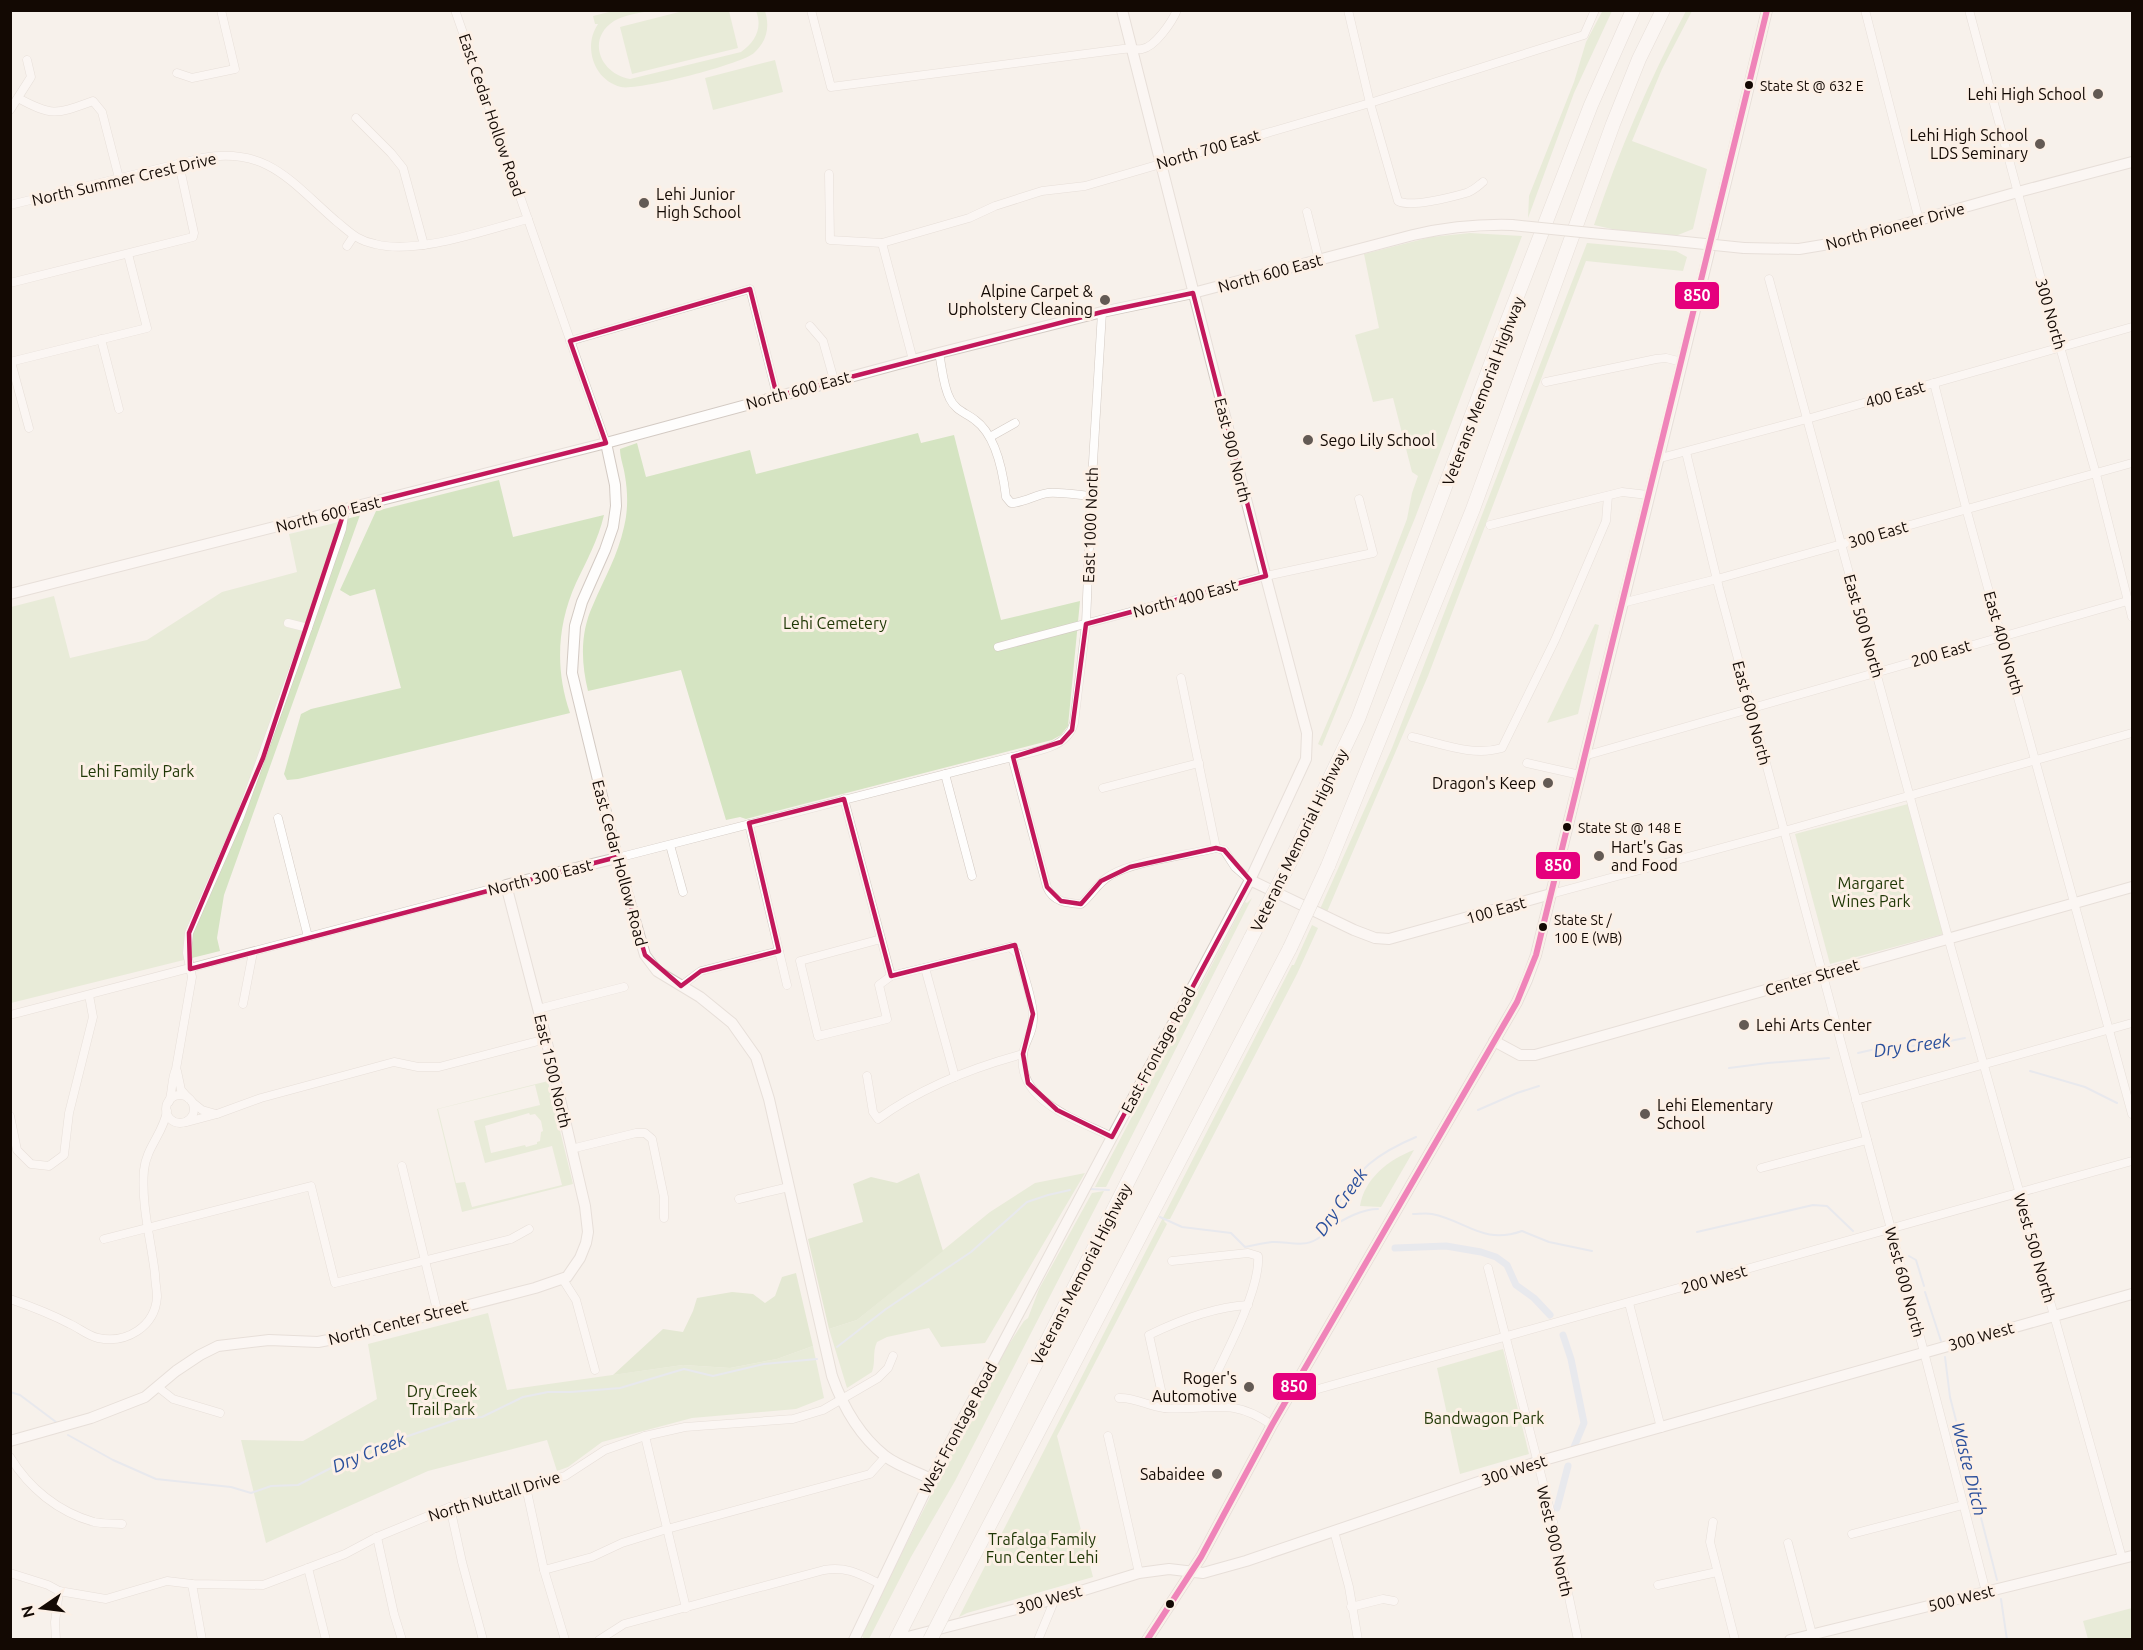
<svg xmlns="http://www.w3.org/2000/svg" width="2143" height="1650" font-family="Ubuntu,sans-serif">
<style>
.green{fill:#d5e4c2;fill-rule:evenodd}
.forest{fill:#ccdeb6}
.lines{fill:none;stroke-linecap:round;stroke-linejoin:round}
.stream{stroke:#d6dff0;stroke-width:2}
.canal{stroke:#d6dff0;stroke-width:7}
.street-casing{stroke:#d3cac3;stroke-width:9}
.secondary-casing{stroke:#d3cac3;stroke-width:12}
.highway-casing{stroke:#d3cac3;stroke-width:15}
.street{stroke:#fefdfc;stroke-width:8}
.secondary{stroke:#fefdfc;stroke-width:10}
.highway{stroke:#fefdfc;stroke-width:14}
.secondary-bridge-casing{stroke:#d3cac3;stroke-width:12;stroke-linecap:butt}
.highway-bridge-casing{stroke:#d3cac3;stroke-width:15;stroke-linecap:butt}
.secondary-bridge{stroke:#fefdfc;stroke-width:10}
.highway-bridge{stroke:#fefdfc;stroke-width:14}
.bus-1-casing{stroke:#fcf0e6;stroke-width:10}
.bus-1{stroke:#e5007d;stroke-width:6}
.marked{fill:none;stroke:#c2185b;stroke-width:4.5;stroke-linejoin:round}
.bus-dot{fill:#130903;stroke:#fcf0e6;stroke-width:2}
.poi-dot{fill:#635a54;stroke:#fcf0e6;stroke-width:2}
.labels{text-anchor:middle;stroke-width:6;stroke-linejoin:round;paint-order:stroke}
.bus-label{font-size:14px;fill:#130903;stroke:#fcf0e6;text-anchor:start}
.poi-label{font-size:16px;fill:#130903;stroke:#fcf0e6;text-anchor:end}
.street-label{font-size:16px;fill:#130903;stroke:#fcf0e6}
.park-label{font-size:16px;fill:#1e3604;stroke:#fcf0e6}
.water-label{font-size:18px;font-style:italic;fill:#2a4f9c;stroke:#fcf0e6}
.line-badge{stroke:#fcf0e6;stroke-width:2}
.badge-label{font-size:16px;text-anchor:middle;font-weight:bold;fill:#fff}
</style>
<rect width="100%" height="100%" fill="#f7f1eb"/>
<g class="green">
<polygon points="687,10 729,11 738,48 632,74 620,27"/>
<polygon points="1603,10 1612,11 1574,93 1528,218 1529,196 1574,82 1586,42"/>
<path d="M613,11H650C639,13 624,15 614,21C586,39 600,74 630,79L741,52C755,42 763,28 756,11H765C770,27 767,41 754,53C742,64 638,91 621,87C593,80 583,46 598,24H595L593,16Z"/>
<path d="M1686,11H1692L1662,69L1632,141L1707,169L1693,229L1673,237L1621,231L1594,225C1619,151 1649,80 1686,11Z"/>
<polygon points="775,60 783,92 713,110 705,78"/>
<polygon points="1470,233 1522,236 1415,518 1322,746 1318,744 1347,676 1407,519 1412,493 1418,476 1412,472 1393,398 1373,402 1355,335 1379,328 1364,254 1431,237"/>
<polygon points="1587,243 1676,251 1687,257 1683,271 1586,261 1428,676 1327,912 1320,909 1392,748"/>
<path d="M918,433L921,443L954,435L1001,620L1080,601L1068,726L1061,735L1052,740L746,819L740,817L726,820L681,670L588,691C581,662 580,633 593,605C604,579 618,555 624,527C628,511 628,493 625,476C624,467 620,458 620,449L637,443L646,477L750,450L756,474Z"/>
<path d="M499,480L513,537L604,515C598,540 587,560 576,583C557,625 555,669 570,713L298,779L287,780L284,774L301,714L311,709L401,688L375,589L350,596L340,590L376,511Z"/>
<polygon points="360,515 224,895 217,938 220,951 11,1003 11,607 54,596 70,658 147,640 222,592 297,572 289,534 331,524"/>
<polygon points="1595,624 1599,625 1578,714 1547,723"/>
<polygon points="1908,804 1943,934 1830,964 1795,834"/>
<polygon points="1252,898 1106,1187 1095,1187 1245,902 1247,903"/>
<polygon points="1312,925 1318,928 1297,974 1170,1219 1166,1219 1164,1221 1167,1224 1057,1436 1093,1577 967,1613 959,1617 1292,965 1294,965"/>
<path d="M548,1081L573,1184L462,1212L437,1109ZM535,1085L540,1105L474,1121L485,1163L552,1146L562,1185L472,1207L465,1182L456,1183L438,1109ZM529,1113L530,1115L535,1114L541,1121L543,1131L541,1132L540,1141L537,1142V1144L526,1147L525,1145L491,1153L485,1126Z"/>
<path d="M1414,1150L1381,1207L1360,1206C1364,1179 1389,1159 1414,1150Z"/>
<path d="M1085,1173L985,1343L941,1347L929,1328L887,1337L877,1342C872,1353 876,1361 872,1372L847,1388L829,1329L857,1320L990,1212L1035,1183Z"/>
<polygon points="1104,1191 955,1481 911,1557 869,1639 864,1639 861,1634 1000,1358 1024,1321 1028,1318 1039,1289 1092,1193"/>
<polygon points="488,1313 507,1390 683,1365 730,1368 777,1359 813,1346 824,1398 796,1409 692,1418 602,1442 568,1467 557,1471 547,1440 428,1471 266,1543 241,1440 303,1441 377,1399 368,1344"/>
<polygon points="1503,1349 1529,1454 1460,1474 1437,1368"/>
<polygon points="2132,1608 2132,1639 2088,1639 2083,1621"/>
</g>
<g class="forest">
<polygon points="919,1173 943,1251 857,1320 829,1329 808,1239 863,1222 853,1184 871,1177 897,1183"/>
<polygon points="796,1273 813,1346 777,1359 730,1368 683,1365 613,1375 663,1329 683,1332 693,1311 697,1298 732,1292 753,1294 765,1303 775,1296 782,1277"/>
</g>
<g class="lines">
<g class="stream">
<polyline points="1858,1053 1893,1045 1924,1046 1965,1038"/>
<polyline points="1729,1068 1768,1063 1829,1058"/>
<polyline points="2030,1071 2085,1087 2117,1103"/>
<polyline points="1478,1110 1517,1093 1539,1086"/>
<polyline points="1090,1189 1109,1190"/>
<path d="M1413,1214C1419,1214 1426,1213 1432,1214C1467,1221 1483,1245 1522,1231L1549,1242L1592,1251"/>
<path d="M1160,1217L1182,1227L1231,1233L1245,1247C1254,1245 1263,1243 1272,1242C1286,1241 1304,1248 1317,1239C1327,1234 1331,1217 1336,1208C1355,1170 1378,1153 1416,1137"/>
<path d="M1324,1231C1340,1222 1359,1209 1378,1209"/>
<polyline points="1697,1232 1813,1205 1827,1206 1853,1231"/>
<polyline points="1909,1256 1916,1260 1924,1286"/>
<polyline points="1925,1292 1941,1341"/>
<polyline points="837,1347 886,1309 971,1252 1027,1202 1048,1195 1070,1190"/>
<polyline points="1945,1357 1950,1397 1997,1580"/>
<polyline points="10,1392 20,1395 56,1422"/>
<polyline points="68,1435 113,1460 156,1479 231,1487 251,1493 271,1486 298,1485 364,1451 458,1419 482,1417 523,1397 548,1392 571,1392 620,1388 684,1369 713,1376 764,1364 817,1359"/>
<polyline points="2001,1599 2007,1640"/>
</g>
<g class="canal">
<polyline points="1395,1248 1446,1246 1481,1252 1496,1257 1507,1265 1516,1285 1534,1298 1550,1315"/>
<polyline points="1563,1335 1571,1359 1584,1423 1574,1447"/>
<polyline points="1557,1508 1568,1466"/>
</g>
<g class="street-casing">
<g id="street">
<polyline points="455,10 606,443"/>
<path d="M811,10L831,87L1123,49C1130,48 1136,50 1142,49C1155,47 1172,22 1177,10"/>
<path d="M1348,10L1370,103L1398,201C1410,208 1452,197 1466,193C1473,191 1478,186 1483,182"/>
<polyline points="1865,10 1919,220"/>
<polyline points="1969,10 2045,294 2096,474 2132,617"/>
<polyline points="177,73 192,78 235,69 221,10"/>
<path d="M18,98C53,117 57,114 93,101L102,112L119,178"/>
<polyline points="10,110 31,77 27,60"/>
<polyline points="356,118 391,153 403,168 424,245"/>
<polyline points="829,174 830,240 882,243 969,218 995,206 1042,191 1085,186 1370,103 1584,35 1595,10"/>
<path d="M10,205L202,158C267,146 291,182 336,221C350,232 356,240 375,244C418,255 485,230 528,219"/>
<polyline points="1307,212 1319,260"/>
<polyline points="882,243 913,360"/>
<polyline points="347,246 353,237"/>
<polyline points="1769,279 1951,948 2122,1558"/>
<polyline points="10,283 193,237 194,233 179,164"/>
<polyline points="810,326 823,341 834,380"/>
<polyline points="101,339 119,409"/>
<polyline points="570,341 750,289 777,396"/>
<path d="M939,353C942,367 943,386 950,399C955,410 966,413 975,420C996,435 1003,472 1006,497L1011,503C1023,503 1035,495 1048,493C1062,492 1077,495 1091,496"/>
<polyline points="10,362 147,328 128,254"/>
<polyline points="11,362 29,428"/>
<polyline points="1546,382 1656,359 1666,358 1682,362"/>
<polyline points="1934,383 1966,508 2132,1114"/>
<polyline points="990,437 1015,423"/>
<polyline points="1686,452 1719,588 1924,1352 1986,1592"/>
<polyline points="1657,459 1807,419 2132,327"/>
<polyline points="1490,525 1622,492 1648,495"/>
<polyline points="1622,603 1717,579 2132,463"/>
<polyline points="288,623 308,628 342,529 345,509"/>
<polyline points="998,647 1266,576 1373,553 1359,499"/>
<polyline points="1181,678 1216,848"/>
<path d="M1412,737C1440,743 1472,757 1502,748L1555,640L1606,521L1608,496"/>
<polyline points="1584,756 2131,600"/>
<path d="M1012,757L1047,887C1053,902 1067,903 1081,904C1092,895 1098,882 1111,875C1134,861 1188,855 1216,848L1224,850L1235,867L1250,880"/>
<polyline points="1527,763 1580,775"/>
<polyline points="945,774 972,876"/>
<polyline points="1103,788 1199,763"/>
<polyline points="844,799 891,976"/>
<polyline points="278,818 308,937"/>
<polyline points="749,824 787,985"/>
<polyline points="670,845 683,892"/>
<path d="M617,858L1012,757C1035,751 1067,749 1074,723L1086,624L1091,496L1102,312"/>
<polyline points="1551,894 1784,831 2132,733"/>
<path d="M881,939L800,961L818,1036L887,1019L879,985L891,976L1010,947L1017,953C1023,973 1032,995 1033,1015C1034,1034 1024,1041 1023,1055C1017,1102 1079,1120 1112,1137"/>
<polyline points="925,968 955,1077"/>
<polyline points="681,986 701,971 779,951"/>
<polyline points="243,1004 253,952"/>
<polyline points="538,1009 624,987"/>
<polyline points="10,1015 506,885"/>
<polyline points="177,1071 181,1090 188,1098"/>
<path d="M867,1076L873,1112L878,1119C922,1087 971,1068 1023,1054"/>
<circle cx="180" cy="1109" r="14"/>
<polyline points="1856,1100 2132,1023"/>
<path d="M169,1102C173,1091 171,1080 176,1069L192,977L187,953L189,933L240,817L308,628"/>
<polyline points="192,1102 202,1110 216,1114"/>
<polyline points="10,1116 17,1150 31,1164 49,1166 64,1155 69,1113 93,1017 89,995"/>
<polyline points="187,1122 217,1114 261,1098 394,1062 418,1067 439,1067 546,1039"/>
<polyline points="571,1149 636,1133 645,1133 652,1139 664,1197 664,1218"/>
<polyline points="402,1166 438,1314"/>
<polyline points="1761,1168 1867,1140"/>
<polyline points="739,1199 789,1187"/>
<polyline points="104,1239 311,1186 335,1283 511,1239 529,1229"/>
<path d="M1172,1261L1248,1253L1258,1256C1261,1293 1217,1370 1200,1407"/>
<polyline points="1488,1268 1553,1522 1578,1640"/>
<polyline points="562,1278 576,1300 595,1370"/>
<path d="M10,1299C30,1306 51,1314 70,1324C79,1328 88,1336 98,1338C126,1344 155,1327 157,1297C157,1290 155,1282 155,1274C151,1240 141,1205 144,1170C146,1148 164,1132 167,1111"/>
<polyline points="1629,1303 1661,1428"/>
<polyline points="1295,1386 1311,1391 2132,1161"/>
<polyline points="158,1387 173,1399 220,1413"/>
<path d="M1119,1398C1134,1397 1148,1406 1164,1408C1209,1412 1229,1395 1272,1425"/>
<path d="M1165,1408L1149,1335C1180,1320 1213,1307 1248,1305"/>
<polyline points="645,1436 686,1608"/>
<polyline points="1108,1436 1139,1573"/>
<path d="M10,1457C29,1488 58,1512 94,1522C102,1524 113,1523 122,1524"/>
<polyline points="526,1487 544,1570 565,1640"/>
<polyline points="450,1507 462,1562 483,1640"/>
<polyline points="1713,1522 1710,1542 1735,1640"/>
<polyline points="1334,1531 1349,1587 1358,1640"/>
<polyline points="1852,1534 1963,1505"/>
<polyline points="377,1537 394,1614 402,1640"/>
<polyline points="1788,1543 1812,1634"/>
<polyline points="308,1568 326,1640"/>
<polyline points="544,1570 592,1557 622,1543 667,1529 870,1474 886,1456"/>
<polyline points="10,1573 48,1585 59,1591 106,1599 167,1581 192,1584 263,1585 345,1554 377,1537 450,1507 565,1476 605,1450 645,1436 685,1427 793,1419 823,1410 878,1378 888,1368 893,1356"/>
<polyline points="192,1584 202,1640"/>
<polyline points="1658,1585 1717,1572"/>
<polyline points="1351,1607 1383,1599 1394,1601"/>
<polyline points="56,1640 55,1622 59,1591"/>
<path d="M599,1640L624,1624L824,1570C846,1566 860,1574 880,1584"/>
<polyline points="1038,1640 1055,1599"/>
</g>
</g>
<g class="secondary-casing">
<g id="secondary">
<polyline points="1591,233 1666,240"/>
<polyline points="1744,248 1799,249 1841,242 2018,192 2132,162"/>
<path d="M606,443L615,485L616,506L613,527L605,550L582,602L575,626L572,673L617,858L645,955L657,971L700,997L732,1023L756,1057L769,1099L832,1376C843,1407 860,1436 885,1456C898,1466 917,1472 931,1479"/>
<path d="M10,594L606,443L939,353L1102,312L1193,293L1413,235C1448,227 1476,224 1512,225"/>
<polyline points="1250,880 1354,930 1375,938 1389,939 1551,894"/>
<polyline points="1494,1041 1520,1055 1535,1055 2132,887"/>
<polyline points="10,1441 91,1418 145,1397 176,1371 200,1355 218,1346 269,1340 318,1342 349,1336 535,1288 567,1277 580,1258 586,1243 588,1232 585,1206 546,1039 506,885 617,858"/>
<polyline points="854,1640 931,1479 1112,1137 1250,880 1306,759 1307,733 1264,570 1122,10"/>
<polyline points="896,1640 1055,1599 1139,1573 1169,1569 1203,1573 1246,1561 1537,1462 2132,1294"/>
<path d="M1147,1640L1201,1557L1272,1425L1517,1002L1527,980L1536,955C1613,640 1693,326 1767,10"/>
<polyline points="1790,1640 2132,1556"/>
</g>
</g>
<g class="highway-casing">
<g id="highway">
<polyline points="1294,854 1358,719 1494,356 1591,105 1633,10"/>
<polyline points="1328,866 1473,509 1613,124 1639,59 1663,10"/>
<polyline points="951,1599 1290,948"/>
<polyline points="896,1640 1251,938"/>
</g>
</g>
<use href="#street" class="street"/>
<use href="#secondary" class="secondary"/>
<use href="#highway" class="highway"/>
<g class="secondary-bridge-casing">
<g id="secondary-bridge">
<polyline points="1512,225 1591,233"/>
<polyline points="1666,240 1744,248"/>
</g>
</g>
<g class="highway-bridge-casing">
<g id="highway-bridge">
<polyline points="1251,938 1294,854"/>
<polyline points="1290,948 1328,866"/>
<polyline points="930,1640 951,1599"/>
</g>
</g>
<use href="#secondary-bridge" class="secondary-bridge"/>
<use href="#highway-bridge" class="highway-bridge"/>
<g class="bus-1-casing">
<polyline id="bus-1" points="1147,1640 1201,1557 1272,1425 1517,1002 1536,955 1767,10"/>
</g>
<use href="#bus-1" class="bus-1"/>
</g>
<path d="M0 0H2143V1650H0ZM750,289L777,396L1102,312L1193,293L1266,576L1086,624L1072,730L1061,742L1013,757L1047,887L1061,901L1081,904L1101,881L1130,867L1216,848L1224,850L1250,880L1112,1137L1057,1110L1028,1083L1023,1054L1033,1014L1015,945L891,976L844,799L749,823L779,951L701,971L681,986L645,955L617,857L190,969L189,933L263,758L345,509L606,443L570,341Z" fill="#f7f1eb" fill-opacity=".55" fill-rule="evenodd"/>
<path class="marked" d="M750,289L777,396L1102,312L1193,293L1266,576L1086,624L1072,730L1061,742L1013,757L1047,887L1061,901L1081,904L1101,881L1130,867L1216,848L1224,850L1250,880L1112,1137L1057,1110L1028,1083L1023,1054L1033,1014L1015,945L891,976L844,799L749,823L779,951L701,971L681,986L645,955L617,857L190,969L189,933L263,758L345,509L606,443L570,341Z"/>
<g class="bus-dot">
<circle cx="1749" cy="85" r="5"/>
<circle cx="1567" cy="827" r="5"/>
<circle cx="1543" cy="927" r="5"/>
<circle cx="1170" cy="1604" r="5"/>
</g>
<g class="poi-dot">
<circle cx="2098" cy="94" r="6"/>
<circle cx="2040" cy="144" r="6"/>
<circle cx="644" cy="203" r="6"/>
<circle cx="1105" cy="300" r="6"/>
<circle cx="1308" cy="440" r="6"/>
<circle cx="1548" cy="783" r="6"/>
<circle cx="1599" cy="856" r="6"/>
<circle cx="1744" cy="1025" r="6"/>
<circle cx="1645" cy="1114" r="6"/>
<circle cx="1249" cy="1387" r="6"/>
<circle cx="1217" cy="1474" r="6"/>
</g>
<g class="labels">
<g class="bus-label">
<text x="1760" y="91">State St @ 632 E</text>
<text x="1578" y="833">State St @ 148 E</text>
<text x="1554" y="925">State St /<tspan x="1554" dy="18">100 E (WB)</tspan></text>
</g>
<g class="poi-label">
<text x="2086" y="100">Lehi High School</text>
<text x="2028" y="141">Lehi High School<tspan x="2028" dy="18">LDS Seminary</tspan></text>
<text x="656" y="200" text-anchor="start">Lehi Junior<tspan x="656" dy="18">High School</tspan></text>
<text x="1093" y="297">Alpine Carpet &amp;<tspan x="1093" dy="18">Upholstery Cleaning</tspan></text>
<text x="1320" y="446" text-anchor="start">Sego Lily School</text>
<text x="1536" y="789">Dragon's Keep</text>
<text x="1611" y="853" text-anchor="start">Hart's Gas<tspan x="1611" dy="18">and Food</tspan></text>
<text x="1756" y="1031" text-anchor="start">Lehi Arts Center</text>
<text x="1657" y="1111" text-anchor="start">Lehi Elementary<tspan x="1657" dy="18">School</tspan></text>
<text x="1237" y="1384">Roger's<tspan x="1237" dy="18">Automotive</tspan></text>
<text x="1205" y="1480">Sabaidee</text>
</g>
<g class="street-label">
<text transform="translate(492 115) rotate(71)" y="6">East Cedar Hollow Road</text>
<text transform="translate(1208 149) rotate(-16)" y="6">North 700 East</text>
<text transform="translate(124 179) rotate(-13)" y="6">North Summer Crest Drive</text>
<text transform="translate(1895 226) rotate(-15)" y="6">North Pioneer Drive</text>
<text transform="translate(1270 273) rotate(-15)" y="6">North 600 East</text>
<text transform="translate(2051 314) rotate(74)" y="6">300 North</text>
<text transform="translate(798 390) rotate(-15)" y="6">North 600 East</text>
<text transform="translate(1483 391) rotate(-69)" y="6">Veterans Memorial Highway</text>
<text transform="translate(1895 394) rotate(-16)" y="6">400 East</text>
<text transform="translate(1233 450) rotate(76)" y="6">East 900 North</text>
<text transform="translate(328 514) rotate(-14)" y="6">North 600 East</text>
<text transform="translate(1090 525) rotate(-88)" y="6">East 1000 North</text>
<text transform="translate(1878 534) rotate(-16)" y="6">300 East</text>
<text transform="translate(1185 598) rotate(-15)" y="6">North 400 East</text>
<text transform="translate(1864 626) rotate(74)" y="6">East 500 North</text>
<text transform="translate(2004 643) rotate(74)" y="6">East 400 North</text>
<text transform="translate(1941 653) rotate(-16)" y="6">200 East</text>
<text transform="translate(1752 713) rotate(75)" y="6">East 600 North</text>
<text transform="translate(1299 840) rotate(-64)" y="6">Veterans Memorial Highway</text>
<text transform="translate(620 863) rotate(75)" y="6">East Cedar Hollow Road</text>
<text transform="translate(540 877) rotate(-14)" y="6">North 300 East</text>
<text transform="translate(1496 910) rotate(-16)" y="6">100 East</text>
<text transform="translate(1812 977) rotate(-16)" y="6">Center Street</text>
<text transform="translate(1158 1050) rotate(-62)" y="6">East Frontage Road</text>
<text transform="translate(553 1071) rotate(77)" y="6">East 1500 North</text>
<text transform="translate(2035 1248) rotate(74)" y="6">West 500 North</text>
<text transform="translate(1081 1274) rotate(-63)" y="6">Veterans Memorial Highway</text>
<text transform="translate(1714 1279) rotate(-16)" y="6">200 West</text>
<text transform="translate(1905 1282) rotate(75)" y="6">West 600 North</text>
<text transform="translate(398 1322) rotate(-14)" y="6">North Center Street</text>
<text transform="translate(1981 1336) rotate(-16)" y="6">300 West</text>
<text transform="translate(958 1428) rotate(-62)" y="6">West Frontage Road</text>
<text transform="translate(1514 1470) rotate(-18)" y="6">300 West</text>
<text transform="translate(494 1496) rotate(-17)" y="6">North Nuttall Drive</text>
<text transform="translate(1555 1541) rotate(77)" y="6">West 900 North</text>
<text transform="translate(1961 1598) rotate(-14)" y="6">500 West</text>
<text transform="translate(1049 1599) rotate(-16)" y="6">300 West</text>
</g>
<g class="park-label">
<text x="835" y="629">Lehi Cemetery</text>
<text x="137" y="777">Lehi Family Park</text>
<text x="1871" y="889">Margaret<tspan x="1871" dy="18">Wines Park</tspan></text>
<text x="442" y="1397">Dry Creek<tspan x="442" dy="18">Trail Park</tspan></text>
<text x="1484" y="1424">Bandwagon Park</text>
<text x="1042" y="1545">Trafalga Family<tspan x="1042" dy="18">Fun Center Lehi</tspan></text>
</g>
<g class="water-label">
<text transform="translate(1912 1046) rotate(-8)" y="6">Dry Creek</text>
<text transform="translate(1341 1202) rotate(-55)" y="6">Dry Creek</text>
<text transform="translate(369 1453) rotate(-22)" y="6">Dry Creek</text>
<text transform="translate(1969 1469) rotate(76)" y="6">Waste Ditch</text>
</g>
</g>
<g class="line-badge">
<rect x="1674" y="281" width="46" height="29" rx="6" fill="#e5007d"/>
<rect x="1535" y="851" width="46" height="29" rx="6" fill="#e5007d"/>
<rect x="1272" y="1372" width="45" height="29" rx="6" fill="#e5007d"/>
</g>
<g class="badge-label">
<text x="1697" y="301">850</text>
<text x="1558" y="871">850</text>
<text x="1294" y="1392">850</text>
</g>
<rect width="2143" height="1650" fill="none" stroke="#130903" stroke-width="24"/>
<g transform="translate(42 1608) rotate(256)" stroke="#fcf0e6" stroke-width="4.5" paint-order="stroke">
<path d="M0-4.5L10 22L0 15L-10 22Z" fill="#130903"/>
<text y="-9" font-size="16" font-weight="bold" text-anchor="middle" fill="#130903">N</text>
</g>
</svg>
